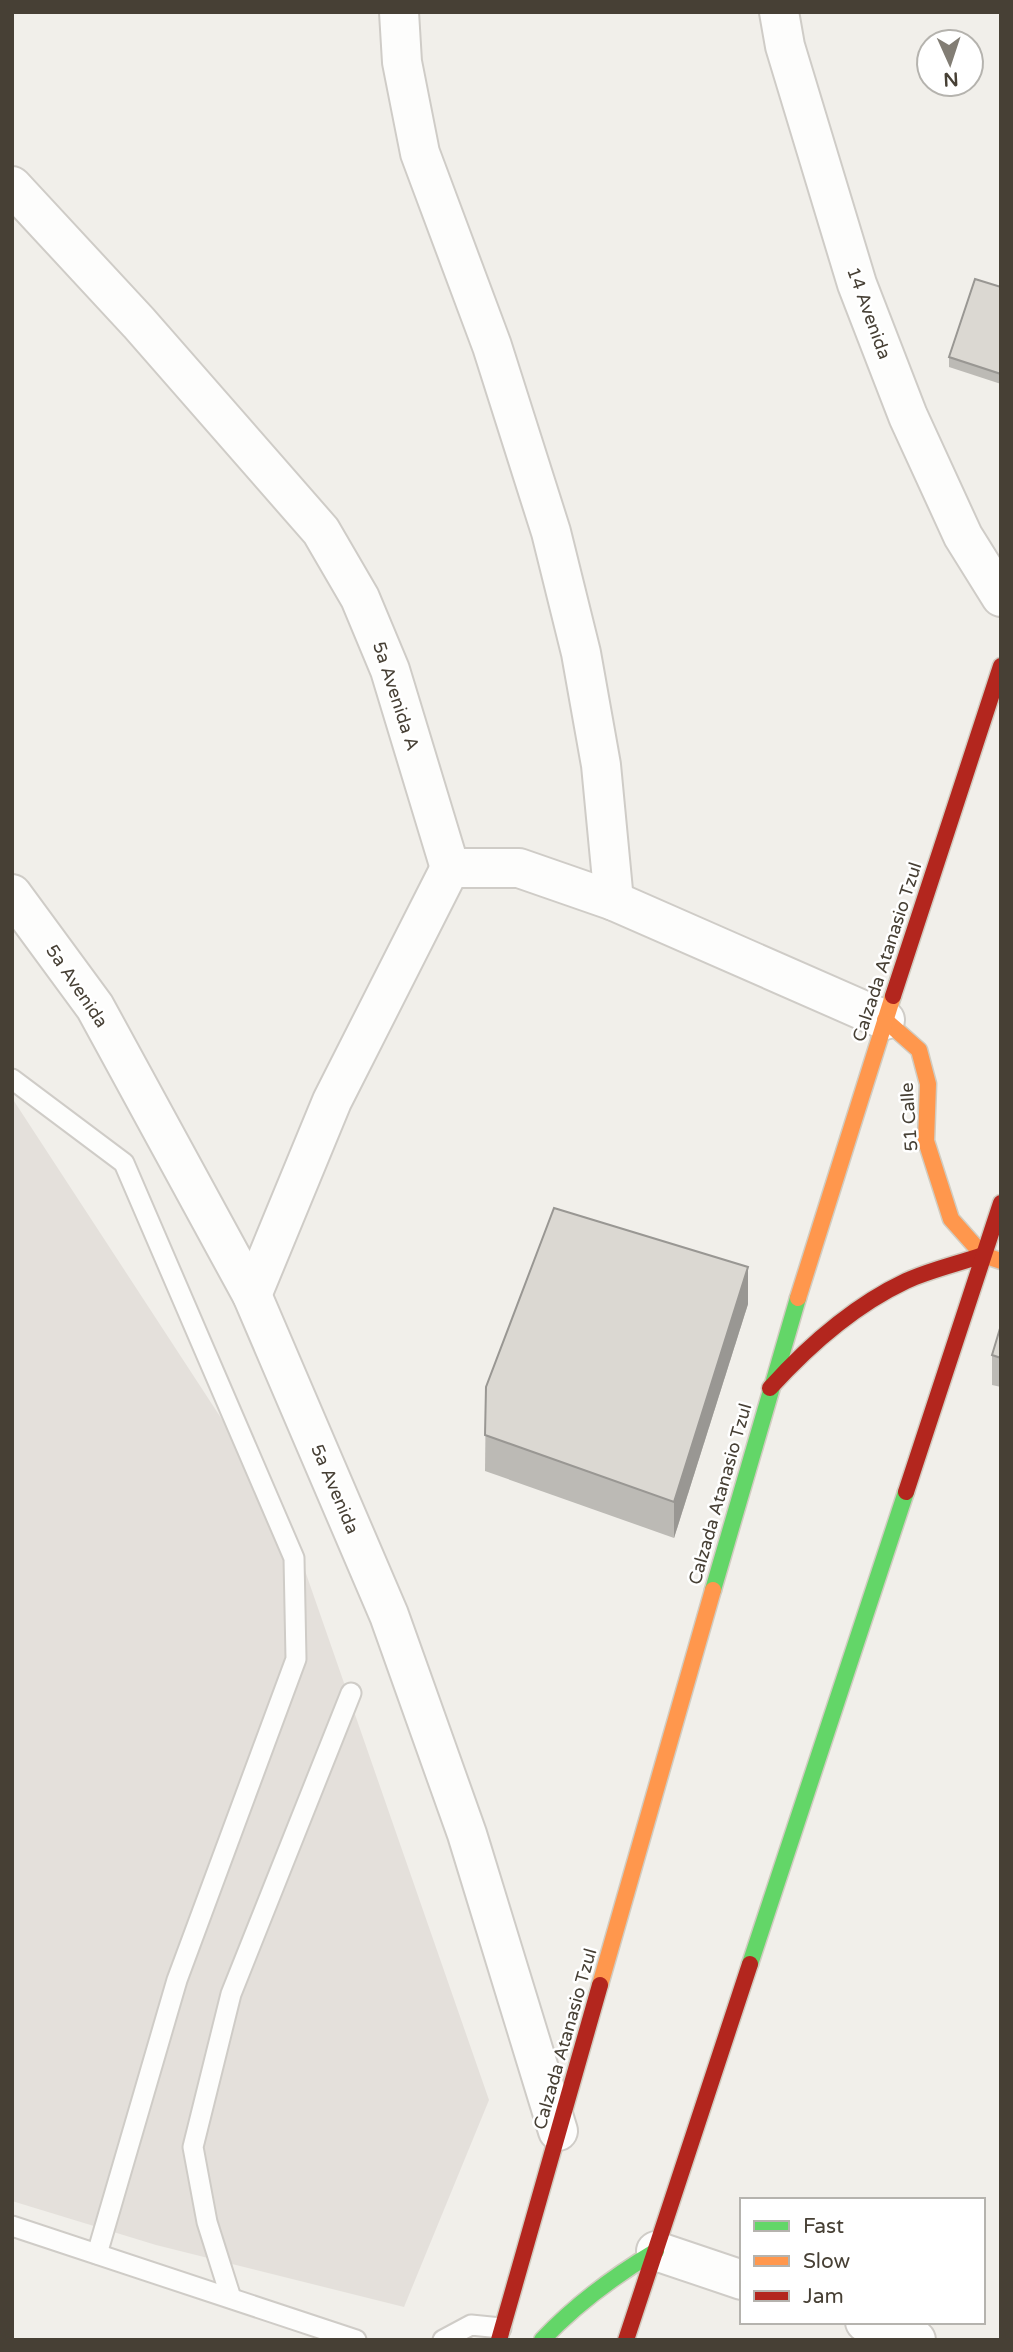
<svg xmlns="http://www.w3.org/2000/svg" width="1013" height="2352" font-family="'Varela Round',sans-serif">
<style>
.industrial{fill:#e4e0db}
.lines{fill:none;stroke-linecap:round;stroke-linejoin:round}
.lane-casing{stroke:#cfccc7;stroke-width:23}
.street-casing{stroke:#cfccc7;stroke-width:42}
.fast-casing{stroke:#d1ccc1;stroke-width:19}
.slow-casing{stroke:#d1ccc1;stroke-width:19}
.jam-casing{stroke:#d1ccc1;stroke-width:19}
.lane{stroke:#fdfdfc;stroke-width:19}
.street{stroke:#fdfdfc;stroke-width:38}
.fast{stroke:#63d668;stroke-width:16}
.slow{stroke:#ff974d;stroke-width:16}
.jam{stroke:#b3261e;stroke-width:16}
.wall{fill:#bcbab5}
.shaded-wall{fill:#999793}
.building{fill:#dbd8d2;stroke:#999793;stroke-width:2}
.labels{text-anchor:middle;stroke-width:5;stroke-linejoin:round;paint-order:stroke}
.street-label{font-size:18px;fill:#474035;stroke:#fff}
</style>
<rect width="100%" height="100%" fill="#f1efea"/>
<polygon class="industrial" points="12,1098 287,1519 489,2100 404,2307 156,2245 12,2201"/>
<g class="lines">
<g class="lane-casing">
<g id="lane">
<polyline points="12,1079 124,1163 294,1558 296,1659 177,1980 97,2254"/>
<polyline points="12,2226 356,2340"/>
<polyline points="231,2298 207,2222 193,2147 231,1994 351,1693"/>
<polyline points="443,2340 471,2325 501,2328"/>
</g>
</g>
<g class="street-casing">
<g id="street">
<polyline points="399,12 402,62 420,153 492,346 551,532 581,653 601,765 614,901"/>
<polyline points="779,12 785,46 857,284 908,416 963,536 1001,597"/>
<polyline points="12,186 139,323 321,531 360,598 390,670 450,868"/>
<polyline points="450,868 519,868 614,901 885,1020"/>
<polyline points="12,894 95,1007 252,1295 389,1615 467,1834 558,2131"/>
<polyline points="252,1295 332,1101 450,868"/>
<polyline points="656,2251 742,2280"/>
<polyline points="865,2322 916,2340"/>
</g>
</g>
<g class="fast-casing">
<g id="fast">
<polyline points="713,1590 798,1298"/>
<polyline points="750,1964 906,1492"/>
<path d="M542,2340C576,2304 614,2276 656,2251"/>
</g>
</g>
<g class="slow-casing">
<g id="slow">
<polyline points="885,1020 919,1050 928,1084 926,1141 951,1219 983,1255 1001,1261"/>
<polyline points="798,1298 893,996"/>
<polyline points="600,1985 713,1590"/>
</g>
</g>
<g class="jam-casing">
<g id="jam">
<polyline points="893,996 1001,666"/>
<path d="M770,1388C809,1345 853,1306 906,1281C930,1270 957,1264 983,1255"/>
<polyline points="906,1492 1001,1203"/>
<polyline points="499,2340 600,1985"/>
<polyline points="626,2340 750,1964"/>
</g>
</g>
<use href="#lane" class="lane"/>
<use href="#street" class="street"/>
<use href="#fast" class="fast"/>
<use href="#slow" class="slow"/>
<use href="#jam" class="jam"/>
</g>
<g class="wall">
<polygon points="1001,287 1001,384 949,367 949,357"/>
<polygon points="748,1304 674,1538 485,1471 486,1387"/>
<polygon points="1001,1325 1001,1387 992,1385 992,1355"/>
</g>
<polygon class="shaded-wall" points="748,1267 748,1304 674,1538 674,1502"/>
<g class="building">
<polygon points="975,279 1001,287 1001,374 949,357"/>
<polygon points="554,1208 748,1267 674,1502 485,1435 486,1387"/>
<polygon points="1001,1325 1001,1358 992,1355"/>
</g>
<g class="labels">
<g class="street-label">
<text transform="translate(869 313) rotate(70)" y="6">14 Avenida</text>
<text transform="translate(396 696) rotate(72)" y="6">5a Avenida A</text>
<text transform="translate(887 952) rotate(-72)" y="6">Calzada Atanasio Tzul</text>
<text transform="translate(77 986) rotate(56)" y="6">5a Avenida</text>
<text transform="translate(909 1117) rotate(-94)" y="6">51 Calle</text>
<text transform="translate(335 1489) rotate(67)" y="6">5a Avenida</text>
<text transform="translate(720 1494) rotate(-74)" y="6">Calzada Atanasio Tzul</text>
<text transform="translate(565 2039) rotate(-74)" y="6">Calzada Atanasio Tzul</text>
</g>
</g>
<rect width="1013" height="2352" fill="none" stroke="#474035" stroke-width="28"/>
<rect x="740" y="2198" width="245" height="126" fill="#ffffff" stroke="#b5b3ae" stroke-width="2"/>
<rect x="754" y="2221" width="35" height="10" fill="#63d668" stroke="#b5b3ae" stroke-width="2"/>
<text x="803" y="2233" font-size="21" fill="#474035">Fast</text>
<rect x="754" y="2256" width="35" height="10" fill="#ff974d" stroke="#b5b3ae" stroke-width="2"/>
<text x="803" y="2268" font-size="21" fill="#474035">Slow</text>
<rect x="754" y="2291" width="35" height="10" fill="#b3261e" stroke="#b5b3ae" stroke-width="2"/>
<text x="803" y="2303" font-size="21" fill="#474035">Jam</text>
<g transform="translate(950 63) rotate(177)"><circle r="33" fill="#ffffff" stroke="#b5b3ae" stroke-width="2"/>
<path d="M0-5L12 26L0 18L-12 26Z" fill="#827d74"/>
<text y="-10" font-size="19" font-weight="bold" text-anchor="middle" fill="#474035">N</text>
</g>
</svg>
